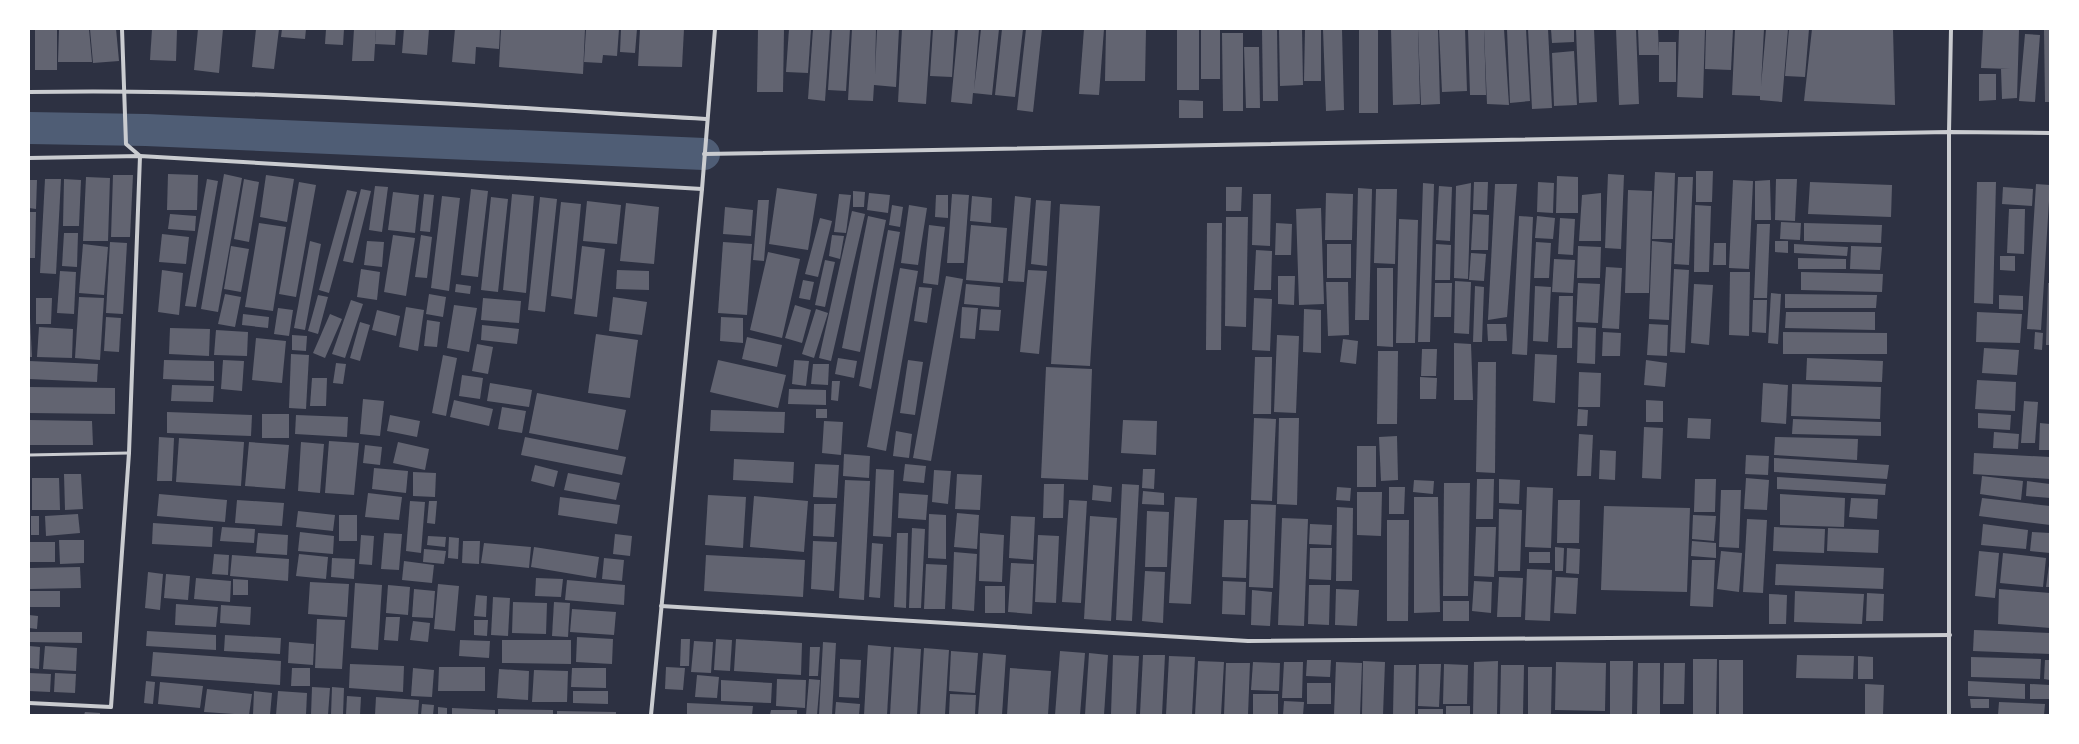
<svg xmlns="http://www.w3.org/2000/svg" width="2079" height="744" font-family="'Sofia Sans Condensed',sans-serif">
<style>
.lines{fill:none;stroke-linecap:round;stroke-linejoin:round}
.canal{stroke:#4f5d75;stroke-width:32}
.building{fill:#626471}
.service{stroke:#caccd0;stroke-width:3}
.minor{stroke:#caccd0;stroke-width:4}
</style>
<rect width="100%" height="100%" fill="#2d3142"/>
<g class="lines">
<polyline class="canal" points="29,128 146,130 704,154"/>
</g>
<g class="building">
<rect x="35" y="29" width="22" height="41"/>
<polygon points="59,29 89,29 92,62 58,62"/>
<polygon points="90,29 116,29 119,61 93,63"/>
<polygon points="152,29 177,29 176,61 150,60"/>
<polygon points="198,29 223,29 219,73 194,70"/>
<polygon points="256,29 279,29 274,69 252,67"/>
<polygon points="282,29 306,29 305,39 281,37"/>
<polygon points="326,29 344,29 343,45 325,44"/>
<polygon points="354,29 376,29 374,61 352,61"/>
<polygon points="376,29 396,29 395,45 375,44"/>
<polygon points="404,29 429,29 427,55 402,53"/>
<polygon points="455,29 500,29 499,49 476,47 475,64 452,62"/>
<polygon points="501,29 585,29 583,74 499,67"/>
<polygon points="586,29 619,29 617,56 603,55 602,63 584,62"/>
<polygon points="621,29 637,29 635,53 620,52"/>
<polygon points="640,29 684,29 682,67 638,66"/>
<polygon points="758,29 784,29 783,92 757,92"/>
<polygon points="789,29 811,29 808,73 786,72"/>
<polygon points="813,29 830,29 825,101 808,99"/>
<polygon points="832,29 850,29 846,91 828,90"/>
<polygon points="852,29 876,29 875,75 877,29 899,29 896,87 874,85 873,101 848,100"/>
<polygon points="902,29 931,29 926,104 898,102"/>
<polygon points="933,29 955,29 952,77 930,76"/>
<polygon points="958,29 979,29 974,90 981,29 999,29 992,95 973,93 972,104 951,102"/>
<polygon points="1002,29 1023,29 1015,97 995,95"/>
<polygon points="1026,29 1042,29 1033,112 1017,110"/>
<polygon points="1084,29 1104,29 1099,95 1079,94"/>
<polygon points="1106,29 1146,29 1145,81 1105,81"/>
<rect x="1177" y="29" width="22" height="61"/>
<rect x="1201" y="29" width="19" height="50"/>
<polygon points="1262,29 1277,29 1278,101 1263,101"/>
<polygon points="1279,29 1302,29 1303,85 1280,86"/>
<polygon points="1305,29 1321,29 1321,81 1304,81"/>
<polygon points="1323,29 1342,29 1344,110 1326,111"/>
<rect x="1359" y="29" width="19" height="84"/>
<polygon points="1391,29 1418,29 1420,104 1393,105"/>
<polygon points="1418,29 1438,29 1440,104 1421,105"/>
<polygon points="1439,29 1465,29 1467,91 1442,92"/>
<polygon points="1468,29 1484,29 1486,95 1470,95"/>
<polygon points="1484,29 1504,29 1509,105 1487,104"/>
<polygon points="1507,29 1526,29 1530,101 1510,103"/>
<polygon points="1528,29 1548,29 1552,108 1532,109"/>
<polygon points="1551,29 1574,29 1574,42 1552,43"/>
<polygon points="1576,29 1594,29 1597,102 1579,103"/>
<polygon points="1616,29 1636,29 1639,104 1619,105"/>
<polygon points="1638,29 1658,29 1659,55 1639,55"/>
<polygon points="1679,29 1705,29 1703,98 1677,97"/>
<polygon points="1706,29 1733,29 1731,70 1705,69"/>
<polygon points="1735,29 1764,29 1761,86 1766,29 1788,29 1782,102 1760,100 1760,96 1732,95"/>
<polygon points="1789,29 1809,29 1805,77 1785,76"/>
<polygon points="1812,29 1893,29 1895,105 1804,101"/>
<polygon points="1983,29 2019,30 2017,98 2002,99 2001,69 2010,69 1981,68"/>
<polygon points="2044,29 2050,29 2050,102 2045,102"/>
<polygon points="1222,33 1243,33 1243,111 1223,111"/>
<polygon points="2025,34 2040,35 2035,102 2019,101"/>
<rect x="1659" y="42" width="17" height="40"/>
<polygon points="1244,47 1259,47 1260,108 1246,108"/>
<polygon points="1574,51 1577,105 1554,106 1552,53"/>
<polygon points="1979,74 1996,74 1996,100 1979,101"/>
<polygon points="1179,100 1203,101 1203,118 1179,118"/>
<polygon points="1696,171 1713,171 1712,202 1696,202"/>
<polygon points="1655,172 1675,173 1673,239 1652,239"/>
<polygon points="168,174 198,175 197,210 167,210"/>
<polygon points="224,174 242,178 218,312 201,309"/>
<polygon points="1608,174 1624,175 1621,249 1605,248"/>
<polygon points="113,175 133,175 130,237 111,237"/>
<polygon points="266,175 294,179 287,222 260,217"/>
<polygon points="1557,176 1578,177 1578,213 1556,213"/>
<polygon points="86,177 110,178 108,241 83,241"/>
<polygon points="1678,177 1693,177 1689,265 1674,264"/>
<polygon points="45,179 61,179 56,274 40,273"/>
<polygon points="64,179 81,180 79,226 63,226"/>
<polygon points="207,179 218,181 196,307 185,306"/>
<polygon points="244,179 259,182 249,242 234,239"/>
<polygon points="1776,179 1797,179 1795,221 1775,220"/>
<polygon points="29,180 37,180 36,209 29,208"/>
<polygon points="1733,180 1753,181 1749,269 1729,268"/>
<polygon points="1770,180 1771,220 1755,220 1755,181"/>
<polygon points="299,182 316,185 296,297 279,294"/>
<polygon points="1474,182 1488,182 1487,210 1473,210"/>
<polygon points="1538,182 1554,183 1553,213 1537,212"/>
<polygon points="1810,182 1892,185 1891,217 1808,214"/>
<polygon points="1977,182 1996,182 1993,304 1974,303"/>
<polygon points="1423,183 1434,184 1430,342 1418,342"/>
<polygon points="1471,183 1468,279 1454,278 1456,186"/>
<polygon points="1495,184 1517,184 1507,317 1488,320"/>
<polygon points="2036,184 2050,185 2041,330 2027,329"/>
<polygon points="375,186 388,187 382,232 369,230"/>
<polygon points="1439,186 1452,187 1450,241 1436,240"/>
<polygon points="1226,187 1242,187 1241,211 1226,211"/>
<polygon points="2003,187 2033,189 2032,206 2002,204"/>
<polygon points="777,188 817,194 808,250 769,244"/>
<polygon points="1358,188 1372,189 1369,320 1355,320"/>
<polygon points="361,189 371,191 353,263 343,261"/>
<polygon points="471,189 488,191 478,277 461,275"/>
<polygon points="1376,189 1397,189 1395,264 1374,263"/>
<polygon points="347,190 357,192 329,293 319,290"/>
<polygon points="1628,190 1652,191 1649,293 1625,293"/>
<polygon points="853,191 865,192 864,207 853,207"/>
<polygon points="393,192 419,195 415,233 388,230"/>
<polygon points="869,193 890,195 888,213 867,210"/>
<polygon points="1326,193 1353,194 1352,240 1325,240"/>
<polygon points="1601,193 1601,241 1579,241 1582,195"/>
<polygon points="424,194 434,195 430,232 420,231"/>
<polygon points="512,194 534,196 526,293 503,290"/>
<polygon points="839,194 851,195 846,233 834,232"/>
<polygon points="952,194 969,195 964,263 947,263"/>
<polygon points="1253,194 1271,194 1270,246 1252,245"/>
<polygon points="936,195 948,195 948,218 935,217"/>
<polygon points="442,196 460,198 449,291 431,288"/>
<polygon points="972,196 992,198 991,223 970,221"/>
<polygon points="1015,196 1031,198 1024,282 1008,281"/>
<polygon points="491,197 508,199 498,292 481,290"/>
<polygon points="540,197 557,199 545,312 528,310"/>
<polygon points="758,200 769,200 764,261 753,260"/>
<polygon points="1036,200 1051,201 1047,266 1031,264"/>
<polygon points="587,201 621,205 617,244 583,241"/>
<polygon points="561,202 581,204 572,299 551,296"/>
<polygon points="626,203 659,207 654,264 620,261"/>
<polygon points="1060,204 1100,206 1090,366 1051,364"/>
<polygon points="892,205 903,207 900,227 889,225"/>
<polygon points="909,205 927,208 918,265 901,263"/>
<polygon points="1695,205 1711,206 1709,272 1694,272"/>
<polygon points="725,207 753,210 751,236 723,234"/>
<polygon points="1321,208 1324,304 1299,305 1296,209"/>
<polygon points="2009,209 2025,209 2024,254 2007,253"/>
<polygon points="852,211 865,214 831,361 819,358"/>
<polygon points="29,212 36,212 35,258 29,258"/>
<polygon points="170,214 196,216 195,231 168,229"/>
<polygon points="1473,214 1489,215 1488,250 1471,250"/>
<polygon points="868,216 886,220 860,352 842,348"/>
<polygon points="1519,216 1533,217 1527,355 1512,354"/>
<polygon points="1537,216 1555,218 1553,239 1535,238"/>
<polygon points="1226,217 1248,217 1246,327 1225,326"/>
<polygon points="820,218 832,221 818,277 805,274"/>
<polygon points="1560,218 1575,219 1573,255 1558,254"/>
<polygon points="1399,219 1418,220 1415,343 1396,343"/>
<polygon points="1781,222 1801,223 1800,240 1780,239"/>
<polygon points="259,223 286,227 273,311 245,307"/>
<polygon points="1207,223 1222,223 1221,350 1206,350"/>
<polygon points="1276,223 1292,224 1291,255 1275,255"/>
<polygon points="1804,223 1882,225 1881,243 1804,241"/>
<polygon points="1757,224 1770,224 1767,298 1754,298"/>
<polygon points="929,225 945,227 938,285 923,283"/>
<polygon points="971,225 1007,228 1003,283 966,280"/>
<polygon points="888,230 900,232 871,389 859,386"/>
<polygon points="64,233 78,233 77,267 62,266"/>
<polygon points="162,234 189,237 186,264 159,262"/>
<polygon points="393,235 415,238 406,296 384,292"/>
<polygon points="421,235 432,237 427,278 415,277"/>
<polygon points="832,235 844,236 840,259 829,256"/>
<polygon points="310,241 321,244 305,330 294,328"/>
<polygon points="367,241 384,242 382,267 364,265"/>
<polygon points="1652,241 1672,243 1669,320 1649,319"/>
<polygon points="1775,241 1788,241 1788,253 1775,252"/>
<polygon points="110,242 127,243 123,314 106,313"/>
<polygon points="723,242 752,244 747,315 718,313"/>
<polygon points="1536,242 1551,243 1549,278 1534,278"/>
<polygon points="1714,243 1726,243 1726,265 1713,265"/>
<polygon points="83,244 108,247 104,295 79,293"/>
<rect x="1327" y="244" width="24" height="34"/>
<polygon points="1436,244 1451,245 1450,280 1435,280"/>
<polygon points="1794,244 1848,247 1847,256 1794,253"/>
<polygon points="231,246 249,249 241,292 224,289"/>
<polygon points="582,246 605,249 597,317 574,314"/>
<polygon points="1578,246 1601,247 1600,278 1577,278"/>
<polygon points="1851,246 1882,247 1880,270 1850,269"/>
<polygon points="1256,250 1272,251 1271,290 1254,290"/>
<polygon points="768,252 800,259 782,338 750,330"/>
<polygon points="1471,253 1486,254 1484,281 1469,280"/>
<polygon points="2000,256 2015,256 2015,271 2000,270"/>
<polygon points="1798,258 1846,259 1846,269 1798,269"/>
<polygon points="1554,259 1575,260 1573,293 1552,292"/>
<polygon points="825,260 835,262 825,307 815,305"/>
<polygon points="1606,267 1622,268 1619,329 1602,328"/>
<polygon points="900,268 918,271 886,451 867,447"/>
<polygon points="1377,268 1393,268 1393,347 1377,346"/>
<polygon points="361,269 380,272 377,300 357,297"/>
<polygon points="1674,269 1689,270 1685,353 1670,352"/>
<polygon points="162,270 183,273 179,315 158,312"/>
<polygon points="617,270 649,271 649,290 616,289"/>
<polygon points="1028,270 1047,271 1039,354 1020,352"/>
<polygon points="60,271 76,272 74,314 57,313"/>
<polygon points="1730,272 1750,272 1749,336 1729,335"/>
<polygon points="1801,272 1883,274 1882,292 1801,290"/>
<polygon points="946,276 963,279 931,461 913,458"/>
<polygon points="1278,276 1295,276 1294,305 1278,304"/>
<polygon points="803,280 814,282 810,300 799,298"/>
<polygon points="1455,281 1471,282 1469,334 1454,333"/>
<polygon points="1326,282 1348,282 1349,335 1328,336"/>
<polygon points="1435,283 1452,283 1451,317 1434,317"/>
<polygon points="1578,283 1600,284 1598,323 1576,322"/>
<polygon points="2048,283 2050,283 2050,345 2046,345"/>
<polygon points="456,284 471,286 470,294 455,292"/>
<polygon points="966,284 1000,287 999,307 964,304"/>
<polygon points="1694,284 1713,285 1709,345 1691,343"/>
<polygon points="1475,286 1484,287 1482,342 1473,342"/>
<polygon points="1535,286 1551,287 1548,342 1533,341"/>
<polygon points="919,287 932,288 927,323 914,321"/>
<polygon points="1771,293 1781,294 1778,344 1768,343"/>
<polygon points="225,294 241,297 235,327 218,324"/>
<polygon points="429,294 446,297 443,317 426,314"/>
<polygon points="1785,294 1877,295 1876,308 1785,308"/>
<polygon points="318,295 328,297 318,334 308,331"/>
<polygon points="1999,295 2023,296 2023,310 1999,309"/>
<polygon points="1559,296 1573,296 1572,348 1557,348"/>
<polygon points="79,297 104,298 100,360 75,358"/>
<polygon points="613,297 647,302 642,335 609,331"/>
<polygon points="36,298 52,298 51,324 36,324"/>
<polygon points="483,298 521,301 519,323 481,320"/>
<polygon points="1254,298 1272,299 1270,351 1252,350"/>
<polygon points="351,300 363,304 345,358 332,354"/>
<polygon points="1753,300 1767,300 1766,333 1752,332"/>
<polygon points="454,305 477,308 469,352 447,348"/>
<polygon points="795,305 811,310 802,343 785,338"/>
<polygon points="406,307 424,310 418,351 399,347"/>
<polygon points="962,307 978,308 975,339 960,338"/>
<polygon points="278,308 293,310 289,336 274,334"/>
<polygon points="816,309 828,313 814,358 802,354"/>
<polygon points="981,309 1001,310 999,331 979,330"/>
<polygon points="1304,309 1321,310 1321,353 1303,352"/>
<polygon points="377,310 400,316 396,336 372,330"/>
<polygon points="1786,312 1875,312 1875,330 1785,328"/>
<polygon points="1977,312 2022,314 2020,343 1976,342"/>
<polygon points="243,314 269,317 268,328 242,325"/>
<polygon points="330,314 342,319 325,358 313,353"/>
<polygon points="106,317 121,318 119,352 104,351"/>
<polygon points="721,317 743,318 743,343 720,341"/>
<polygon points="29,318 30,318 32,357 29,357"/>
<polygon points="427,320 440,322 437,347 424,346"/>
<polygon points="360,322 370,325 360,361 350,358"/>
<polygon points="1487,324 1506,324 1507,341 1488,341"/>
<polygon points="1649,324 1668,325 1667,356 1647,355"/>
<polygon points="482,325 519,329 517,344 481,340"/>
<polygon points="39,327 73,329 72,358 37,357"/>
<polygon points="1578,327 1596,328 1595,364 1577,363"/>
<polygon points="170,328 210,329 209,356 169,354"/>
<polygon points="216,330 248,332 247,356 214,355"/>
<polygon points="1603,332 1621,333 1620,356 1602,356"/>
<polygon points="1783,332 1887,333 1887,354 1783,354"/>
<polygon points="2035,332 2043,333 2042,350 2034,349"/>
<polygon points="596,334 638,340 630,398 588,393"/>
<polygon points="292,335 307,336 306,351 292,350"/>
<polygon points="1277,335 1299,336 1296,413 1274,412"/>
<polygon points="747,337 782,345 777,367 742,359"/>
<polygon points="256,338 286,341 282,383 252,380"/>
<polygon points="1343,339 1358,341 1356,364 1340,362"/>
<polygon points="1454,343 1471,344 1473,400 1454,400"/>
<polygon points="477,344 493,347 488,374 472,371"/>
<polygon points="1984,348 2019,350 2017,375 1982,373"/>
<polygon points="1422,349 1437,349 1436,376 1421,376"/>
<polygon points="1378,351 1398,351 1397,424 1377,424"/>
<polygon points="291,354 309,355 306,409 289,408"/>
<polygon points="1535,354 1557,355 1555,403 1533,401"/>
<polygon points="443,355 457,358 446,416 432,413"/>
<polygon points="1255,357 1272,357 1271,414 1253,414"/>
<polygon points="838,358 857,361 854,378 835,374"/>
<polygon points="1807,358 1883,361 1882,382 1806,380"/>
<polygon points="164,360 214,361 214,381 163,379"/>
<polygon points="223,360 244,361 242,391 221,389"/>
<polygon points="718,360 786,375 778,408 710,392"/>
<polygon points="794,360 809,361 806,386 792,384"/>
<polygon points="908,360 923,362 915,415 900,413"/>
<polygon points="1646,360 1667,363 1665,387 1644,385"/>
<polygon points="29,361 98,364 97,382 29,379"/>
<polygon points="1478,362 1496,362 1495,473 1476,472"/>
<polygon points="336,363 346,364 343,384 333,383"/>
<polygon points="813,364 829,364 828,385 811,384"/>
<polygon points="1046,367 1092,369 1088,480 1041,478"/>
<polygon points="1579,372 1601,373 1600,407 1578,407"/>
<polygon points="462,375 483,378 480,399 459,396"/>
<polygon points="1420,377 1437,378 1436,399 1420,399"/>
<polygon points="312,378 327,378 326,406 310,406"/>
<polygon points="1977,380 2016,382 2015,411 1975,409"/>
<polygon points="832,381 840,381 838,401 831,400"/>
<polygon points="490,383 532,390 529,407 487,401"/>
<polygon points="1763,383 1788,385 1786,424 1761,422"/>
<polygon points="1792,384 1881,387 1880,419 1791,416"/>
<polygon points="172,385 214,386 213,402 171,401"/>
<polygon points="29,387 115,388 115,414 29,413"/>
<polygon points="789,389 826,390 826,405 788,404"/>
<polygon points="537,393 626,410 618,450 529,433"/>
<polygon points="363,399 384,401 380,436 360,434"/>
<polygon points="454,400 493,409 489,426 450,417"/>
<polygon points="1646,400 1663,401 1663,422 1646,422"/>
<polygon points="2024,401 2038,402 2035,443 2021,443"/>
<polygon points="502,407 526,411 522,433 498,429"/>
<rect x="816" y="409" width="11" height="9"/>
<polygon points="1578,409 1588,410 1587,426 1577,426"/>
<polygon points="711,410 785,412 784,433 710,431"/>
<polygon points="167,412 252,415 251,436 167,433"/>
<polygon points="1978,413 2011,415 2010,430 1978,428"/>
<rect x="262" y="414" width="27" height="24"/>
<polygon points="296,415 348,417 347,437 295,434"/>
<polygon points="390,415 420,421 417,437 387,431"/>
<polygon points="1254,418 1276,419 1272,501 1251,500"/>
<polygon points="1279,418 1299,418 1297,505 1277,504"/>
<polygon points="1688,418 1711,419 1710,439 1687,438"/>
<polygon points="1793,419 1881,422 1881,436 1792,434"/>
<polygon points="29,420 92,421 93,445 29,445"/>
<polygon points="1123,420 1157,421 1156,455 1121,453"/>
<polygon points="824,421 843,422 841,455 822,453"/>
<polygon points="2040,423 2050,424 2050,450 2039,450"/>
<polygon points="1644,427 1663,428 1661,479 1642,478"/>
<polygon points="896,431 912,434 909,458 893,456"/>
<polygon points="1994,432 2019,434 2018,449 1993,448"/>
<polygon points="1579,434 1593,435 1591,476 1577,476"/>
<polygon points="1397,436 1398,480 1381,481 1379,437"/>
<polygon points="159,437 174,438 172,481 157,481"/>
<polygon points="525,437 626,457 622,475 521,455"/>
<polygon points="1775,437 1858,439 1857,460 1774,455"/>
<polygon points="179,438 244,442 241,486 176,482"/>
<polygon points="329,441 359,443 354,495 325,493"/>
<polygon points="249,442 289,445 285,489 245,486"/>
<polygon points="301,442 324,444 320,493 298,491"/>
<polygon points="398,442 429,449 425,470 393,463"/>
<polygon points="365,445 382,447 380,465 363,463"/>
<rect x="1357" y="446" width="19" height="41"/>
<polygon points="1600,450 1616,451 1615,480 1599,479"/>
<polygon points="1974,453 2050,457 2050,479 1973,474"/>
<polygon points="844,454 870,456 869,478 843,476"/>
<polygon points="1746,455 1769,456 1768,475 1745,474"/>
<polygon points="1774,458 1889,465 1887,479 1774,472"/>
<polygon points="734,459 794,462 793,483 733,480"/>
<polygon points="815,464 839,465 837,498 813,497"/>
<polygon points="905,464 926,466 924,483 903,481"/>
<polygon points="535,465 558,471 554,487 531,481"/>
<polygon points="374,468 408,471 406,493 372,489"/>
<polygon points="876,469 894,470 891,537 873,536"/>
<polygon points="1143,469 1155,469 1154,489 1142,488"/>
<polygon points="934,470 951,471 948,504 932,502"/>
<polygon points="413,472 436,473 435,497 413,496"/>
<polygon points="568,473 620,483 616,500 564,490"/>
<polygon points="64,474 81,474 83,509 65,510"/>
<polygon points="957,474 982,475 980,510 955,509"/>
<polygon points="1982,476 2023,481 2021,500 1980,494"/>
<polygon points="1777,477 1886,484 1885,495 1777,489"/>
<polygon points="32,478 59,478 60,510 32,510"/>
<polygon points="1746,478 1769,480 1767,510 1744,509"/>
<polygon points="1477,479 1494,479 1493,519 1476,519"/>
<polygon points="1499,479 1520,480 1519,504 1499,503"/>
<polygon points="1695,479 1716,479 1715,512 1694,512"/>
<polygon points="845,480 870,481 864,600 839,598"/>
<polygon points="1414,480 1434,481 1433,494 1413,492"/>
<polygon points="2027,481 2050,484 2050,498 2026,496"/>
<polygon points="1444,483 1470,483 1468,596 1443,596"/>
<polygon points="1044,484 1064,484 1063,518 1043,518"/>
<polygon points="1122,484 1139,485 1132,621 1116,620"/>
<polygon points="1093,485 1112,487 1111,502 1092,500"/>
<polygon points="1337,487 1351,488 1350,501 1336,500"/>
<polygon points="1389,487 1405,487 1404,514 1389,514"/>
<polygon points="1527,487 1553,488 1551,548 1525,547"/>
<polygon points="1721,490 1741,490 1739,548 1719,547"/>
<polygon points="1143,491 1164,493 1164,505 1142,504"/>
<polygon points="1357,492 1382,492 1381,536 1357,535"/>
<polygon points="368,493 402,497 399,520 365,517"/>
<polygon points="899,493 928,495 926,520 898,518"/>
<polygon points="159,494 227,500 225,522 157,516"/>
<polygon points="1780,494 1845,498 1844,527 1780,525"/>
<polygon points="708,495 746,497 743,548 705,545"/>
<polygon points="754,496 808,501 804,552 750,547"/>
<polygon points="560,497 620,505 617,524 558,515"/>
<polygon points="1175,497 1197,498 1191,604 1169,603"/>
<polygon points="1414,497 1438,497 1440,612 1414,613"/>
<polygon points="1851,498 1878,499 1877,519 1849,517"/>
<polygon points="1982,498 2050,506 2050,525 1979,516"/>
<polygon points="237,500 284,503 282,526 235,523"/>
<polygon points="1069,500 1087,501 1081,603 1062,602"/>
<polygon points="1558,500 1580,500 1579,543 1557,543"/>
<polygon points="410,501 425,502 421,553 406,551"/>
<polygon points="429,501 437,501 435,524 427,523"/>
<polygon points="814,504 836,504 834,537 813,536"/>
<polygon points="1251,504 1276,505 1273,588 1249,587"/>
<polygon points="1604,506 1690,508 1687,592 1601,590"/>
<polygon points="1337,507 1353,508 1352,581 1336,581"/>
<polygon points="1499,509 1522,510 1520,571 1498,571"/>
<polygon points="298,511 335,515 333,531 296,527"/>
<polygon points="1147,511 1169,512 1167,567 1145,567"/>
<polygon points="957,513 979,515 977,549 954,547"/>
<polygon points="78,514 80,533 46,536 45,516"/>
<polygon points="929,514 946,515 946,559 928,558"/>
<rect x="339" y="515" width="18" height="26"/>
<polygon points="1693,515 1716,516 1714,541 1692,539"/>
<rect x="31" y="516" width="8" height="19"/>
<polygon points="1011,516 1035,517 1033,560 1009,558"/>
<polygon points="1090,516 1117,518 1111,621 1084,619"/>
<polygon points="1282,518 1308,519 1304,626 1278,625"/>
<polygon points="1747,519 1767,520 1763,593 1743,592"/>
<polygon points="1224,520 1248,520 1246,578 1222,577"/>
<polygon points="1387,520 1409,520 1408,621 1387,621"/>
<polygon points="153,523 213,527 212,547 152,544"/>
<polygon points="1310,524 1332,525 1331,545 1309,544"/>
<polygon points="1983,524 2028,530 2026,549 1981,545"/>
<polygon points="222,527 255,529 254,543 220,541"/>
<polygon points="1476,527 1496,527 1494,577 1474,576"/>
<polygon points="1774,527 1825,529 1824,553 1773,551"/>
<polygon points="912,528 925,529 921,608 909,608"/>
<polygon points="1828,528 1879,530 1878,553 1827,551"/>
<polygon points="300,532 334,536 333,554 298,551"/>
<polygon points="2032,532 2050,533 2050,553 2030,551"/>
<polygon points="258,533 288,535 287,555 256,553"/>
<polygon points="384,533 402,534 399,570 381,569"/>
<polygon points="897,533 908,533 906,608 894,607"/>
<polygon points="980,533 1004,535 1002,582 979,581"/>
<polygon points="615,534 632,536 630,556 613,554"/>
<polygon points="361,535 374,536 372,565 359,564"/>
<polygon points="1038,535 1059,536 1056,603 1035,602"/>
<polygon points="428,536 446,537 445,547 427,545"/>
<polygon points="449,537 459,538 458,559 448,558"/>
<polygon points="59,540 84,540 84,563 60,564"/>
<polygon points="463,541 480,541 479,564 462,563"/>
<polygon points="813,541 837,542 834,591 811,589"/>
<polygon points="1692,541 1716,543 1716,558 1691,556"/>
<rect x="29" y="542" width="26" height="20"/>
<polygon points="484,543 531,547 529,568 481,563"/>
<polygon points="872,543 883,544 880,598 869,597"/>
<polygon points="534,547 599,557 596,578 531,567"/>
<polygon points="1555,547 1564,548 1563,571 1555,571"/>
<polygon points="1310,548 1332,548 1331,580 1309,579"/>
<polygon points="1567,548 1580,549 1579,574 1566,573"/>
<polygon points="424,549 446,551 444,564 423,562"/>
<polygon points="1721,551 1742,553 1739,592 1717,589"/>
<polygon points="1979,551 1999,553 1995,598 1975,596"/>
<polygon points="954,552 977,554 974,611 952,609"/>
<rect x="1529" y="552" width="21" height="11"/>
<polygon points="2003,553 2046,558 2043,587 2000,583"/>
<polygon points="214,554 229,555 228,575 212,574"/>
<polygon points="299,554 328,557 326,579 296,576"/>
<polygon points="232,555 289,559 288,581 230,576"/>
<polygon points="706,555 805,560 803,597 704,591"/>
<polygon points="332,558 355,559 354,579 331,577"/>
<polygon points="604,558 624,560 622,581 602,579"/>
<polygon points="1692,560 1715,560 1713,607 1690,606"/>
<polygon points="404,561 434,565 432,583 402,580"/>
<polygon points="1011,563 1034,564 1032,614 1008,612"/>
<polygon points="926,564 947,565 945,609 924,609"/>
<polygon points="1776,564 1884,568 1883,589 1775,585"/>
<polygon points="2049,565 2050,565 2050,587 2046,587"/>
<polygon points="80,567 81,588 29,589 29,568"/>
<polygon points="1527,569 1552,570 1550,621 1525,620"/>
<polygon points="1145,571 1165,572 1163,623 1142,621"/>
<polygon points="148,572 163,574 160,610 145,608"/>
<polygon points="166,574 190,576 188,600 164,598"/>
<polygon points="1499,577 1523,578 1521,617 1497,617"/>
<polygon points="1556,577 1578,578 1576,614 1554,613"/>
<polygon points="196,578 231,581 230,602 194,599"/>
<polygon points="536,578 563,579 561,597 535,596"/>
<polygon points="233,579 248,580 248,595 233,595"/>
<polygon points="567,580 625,585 624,605 565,600"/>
<polygon points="1223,581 1246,582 1245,615 1222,614"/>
<polygon points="1474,581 1492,582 1491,613 1472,611"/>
<polygon points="310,582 349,584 347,617 308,614"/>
<polygon points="355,583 382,585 378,650 351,648"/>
<polygon points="438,584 459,586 455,631 434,629"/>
<polygon points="388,585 410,587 408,615 386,613"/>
<polygon points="1309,585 1330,585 1329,625 1308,624"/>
<rect x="985" y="586" width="20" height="27"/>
<polygon points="414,589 435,591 433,618 412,617"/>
<polygon points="1336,589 1359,590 1357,626 1335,625"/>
<polygon points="1999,589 2050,593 2050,628 1998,624"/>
<polygon points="1252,590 1272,592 1270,626 1251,625"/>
<rect x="29" y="591" width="31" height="16"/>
<polygon points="1795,591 1864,594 1862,624 1794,622"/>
<polygon points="1867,593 1884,594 1883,621 1866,621"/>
<polygon points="1769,594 1787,595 1786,624 1769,624"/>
<polygon points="476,595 487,596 486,617 474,616"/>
<polygon points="493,597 510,598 508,636 491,635"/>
<rect x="1443" y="601" width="26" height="20"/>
<polygon points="513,602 547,603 546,634 512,633"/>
<polygon points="554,602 570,603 568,637 552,636"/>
<polygon points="176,604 218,607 216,627 175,625"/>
<polygon points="221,605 251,607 250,625 220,623"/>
<polygon points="572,609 616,612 614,635 570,632"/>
<polygon points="29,615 38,616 37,629 29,628"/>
<polygon points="386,617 400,617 398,641 384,640"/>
<polygon points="317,619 345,620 342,669 315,668"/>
<polygon points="474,620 488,620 487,636 474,635"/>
<polygon points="413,621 430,623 428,642 410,640"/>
<polygon points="1974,630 2050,633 2050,654 1973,651"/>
<polygon points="147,631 216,635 216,650 146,646"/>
<polygon points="29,632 82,632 82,643 29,642"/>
<polygon points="225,635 281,638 280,654 224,651"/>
<polygon points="577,637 613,639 612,664 576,662"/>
<polygon points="681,639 690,639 689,666 680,666"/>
<polygon points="716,639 732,640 730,671 714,670"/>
<polygon points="736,639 802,643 801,675 734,671"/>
<polygon points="460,640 490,641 489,658 459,656"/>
<polygon points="502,640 571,640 571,664 502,663"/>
<polygon points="694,641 713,642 711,673 691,672"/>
<polygon points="289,642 314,644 313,665 288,663"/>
<polygon points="823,642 836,643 832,715 819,715"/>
<polygon points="868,645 891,647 887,715 864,715"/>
<polygon points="29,646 40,647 39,669 29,668"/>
<polygon points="45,646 77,648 76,671 43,669"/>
<polygon points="810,647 820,647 818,676 809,676"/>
<polygon points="894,647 921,649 917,715 890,715"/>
<polygon points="924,648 949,650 945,715 920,715"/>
<polygon points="951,651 978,653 975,693 949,691"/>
<polygon points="1060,651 1085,653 1080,715 1055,715"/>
<polygon points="153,652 281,661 280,685 151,676"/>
<polygon points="983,653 1006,655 1002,715 978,715"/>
<polygon points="1089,653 1108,655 1104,715 1085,715"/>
<polygon points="1113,655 1139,656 1136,715 1111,714"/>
<polygon points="1143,655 1165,655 1162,715 1140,714"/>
<polygon points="1797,655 1854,656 1853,679 1796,678"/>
<polygon points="1169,656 1195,657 1192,715 1166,715"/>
<polygon points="1858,656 1873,657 1873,679 1858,679"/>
<polygon points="1971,657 2041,659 2040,679 1971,677"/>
<polygon points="840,659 861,660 859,698 839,697"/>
<polygon points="1693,659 1717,659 1716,715 1693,715"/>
<polygon points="1307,660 1331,660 1330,677 1306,676"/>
<rect x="1719" y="660" width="24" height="55"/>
<polygon points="2045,660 2050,660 2050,680 2044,679"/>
<polygon points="1198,661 1224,662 1221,715 1195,715"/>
<polygon points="1363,661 1385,662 1383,715 1362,715"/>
<polygon points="1498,661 1497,715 1473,715 1474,662"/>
<polygon points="1610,661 1633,661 1632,715 1610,715"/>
<polygon points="1253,662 1280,663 1279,691 1251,690"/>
<polygon points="1284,662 1303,662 1302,698 1282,698"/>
<polygon points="1336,662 1362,663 1360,715 1334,715"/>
<polygon points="1556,662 1606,663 1605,711 1555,710"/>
<polygon points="1226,663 1250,663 1248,715 1224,715"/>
<polygon points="1638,663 1660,663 1660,715 1637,715"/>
<polygon points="1664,663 1685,663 1684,704 1663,704"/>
<polygon points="350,664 404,666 403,692 349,688"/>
<polygon points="1419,664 1441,664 1439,707 1418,706"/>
<polygon points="1444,664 1468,665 1467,704 1443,704"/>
<polygon points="1394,665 1416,665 1415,715 1393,715"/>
<polygon points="1501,665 1524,665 1523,715 1500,715"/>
<polygon points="439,667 485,667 485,691 438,691"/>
<polygon points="666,667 685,668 683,690 665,689"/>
<polygon points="1528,667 1552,667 1551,715 1528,715"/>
<polygon points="292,668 310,668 310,686 291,686"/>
<polygon points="413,668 434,670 432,697 411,696"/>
<polygon points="572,668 606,668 606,688 571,687"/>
<polygon points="1010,668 1051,671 1048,715 1007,715"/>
<polygon points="499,669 529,671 528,700 497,698"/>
<polygon points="534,670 568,671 567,702 532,702"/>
<polygon points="29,673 51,674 50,692 29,691"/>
<polygon points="55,673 76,674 75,693 54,692"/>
<polygon points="697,675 719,677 717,698 695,697"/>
<polygon points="777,679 806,680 805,708 776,706"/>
<polygon points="809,679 820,680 817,715 806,715"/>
<polygon points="721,680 772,683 771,703 721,701"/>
<polygon points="146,681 155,682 153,704 144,703"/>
<polygon points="1968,681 2025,684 2025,699 1968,696"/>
<polygon points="160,682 203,686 200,708 158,704"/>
<rect x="1307" y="683" width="24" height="21"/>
<polygon points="1865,684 1884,685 1883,715 1865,715"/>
<polygon points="2030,684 2050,685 2050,699 2030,699"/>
<polygon points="312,687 330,688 328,715 311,715"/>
<polygon points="332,687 344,688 343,715 331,715"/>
<polygon points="207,689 252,694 249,715 204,712"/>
<polygon points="254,691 272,693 270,715 253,715"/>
<polygon points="278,691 307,693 306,715 276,715"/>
<polygon points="573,691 608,691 608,704 573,703"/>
<polygon points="950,694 976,695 975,715 949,715"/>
<rect x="1253" y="694" width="25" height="21"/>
<polygon points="347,696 361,697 360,715 346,715"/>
<polygon points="376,697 419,700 418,715 375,715"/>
<polygon points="1970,699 1989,699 1989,708 1971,708"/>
<polygon points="1284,701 1304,702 1303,715 1283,715"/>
<polygon points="836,702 860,704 859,715 835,715"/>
<polygon points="1999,702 2045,704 2044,715 1998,715"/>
<polygon points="687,703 753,706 752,715 687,715"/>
<polygon points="422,704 434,705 433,715 421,715"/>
<rect x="1446" y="706" width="24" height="9"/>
<polygon points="438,707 447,708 447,715 438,715"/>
<polygon points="452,708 495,710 495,715 452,715"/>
<polygon points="498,709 553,710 553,715 498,715"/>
<rect x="1418" y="709" width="25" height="6"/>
<polygon points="771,710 797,710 797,715 770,715"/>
<polygon points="557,711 616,712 616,715 557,715"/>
<polygon points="85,712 100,713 100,715 84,715"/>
</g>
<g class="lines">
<polyline class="service" points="29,455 129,453"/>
<g class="minor">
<path d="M29,92C255,88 481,106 706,119"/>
<polyline points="704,154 1949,132 2050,133"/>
<polyline points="29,158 140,156 702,189"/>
<polyline points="661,606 1248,641 1950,635"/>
<polyline points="29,703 111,707 129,453 140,156 126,144 122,29"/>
<polyline points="651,715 702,189 715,29"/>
<polyline points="1949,715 1949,132 1951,29"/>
</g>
</g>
<rect width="2079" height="744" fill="none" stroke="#ffffff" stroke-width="60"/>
</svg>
